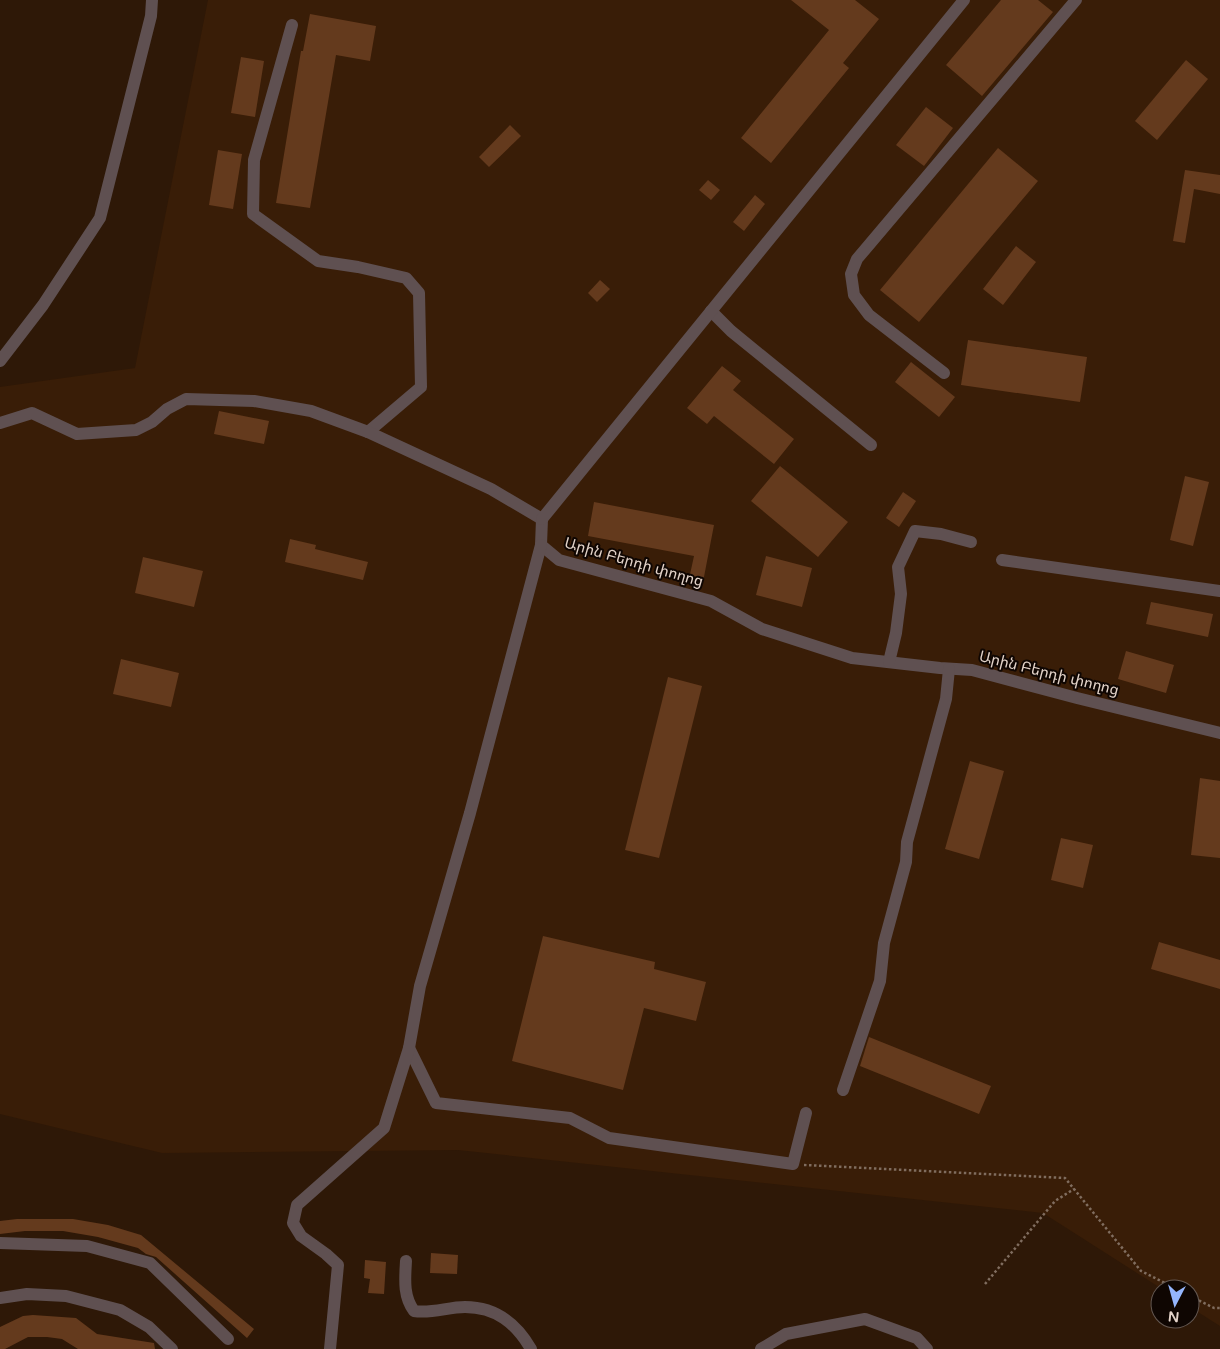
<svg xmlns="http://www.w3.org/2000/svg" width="1220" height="1349" font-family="'Varela Round','Noto Sans Armenian',sans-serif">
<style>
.built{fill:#391d07}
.building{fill:#643a1d}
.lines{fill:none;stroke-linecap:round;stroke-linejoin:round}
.path{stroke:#806d5f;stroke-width:2.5;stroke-dasharray:2.5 2.5;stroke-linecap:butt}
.minor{stroke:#5f5051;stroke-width:12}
.labels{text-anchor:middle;stroke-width:4;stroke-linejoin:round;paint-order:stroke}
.street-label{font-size:15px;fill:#e3d3c9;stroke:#0f0602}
</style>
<rect width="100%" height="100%" fill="#2e1807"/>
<polygon class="built" points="208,0 1220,0 1220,1326 1190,1307 1190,1289 1162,1289 1043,1213 458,1150 162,1153 0,1114 0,387 135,368"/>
<g class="building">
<polygon points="791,0 855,0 879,19 843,63 849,68 771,163 741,138 829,30"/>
<polygon points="1001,0 1038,0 1053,12 982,96 946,65"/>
<polygon points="310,14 376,26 370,61 336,55 310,208 276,203 301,51 303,51"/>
<polygon points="241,57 264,61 255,117 231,113"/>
<polygon points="1186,60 1208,79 1157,140 1135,121"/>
<polygon points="926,107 953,128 924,166 896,145"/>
<polygon points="510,125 521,136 489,167 479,157"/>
<polygon points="998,148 1038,181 919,322 880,290"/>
<polygon points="218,150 242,154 233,209 209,205"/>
<polygon points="1185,170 1220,175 1220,194 1194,189 1185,243 1173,241"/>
<polygon points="708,180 720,190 711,200 699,190"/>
<polygon points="755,195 765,204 744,231 733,222"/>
<polygon points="1016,246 1036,262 1003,305 983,289"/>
<polygon points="600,280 610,289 597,302 588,293"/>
<polygon points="968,340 1087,357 1080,402 961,385"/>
<polygon points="911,362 955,397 939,417 895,382"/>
<polygon points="722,366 741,381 733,390 794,439 774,464 714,416 707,424 687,408"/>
<polygon points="219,411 269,421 264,444 214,434"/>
<polygon points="780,466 848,522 818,557 751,501"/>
<polygon points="1185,476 1209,482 1193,546 1170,540"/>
<polygon points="903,492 916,501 899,527 886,518"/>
<polygon points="594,502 714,525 703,582 689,579 694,556 588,536"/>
<polygon points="290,539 316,545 315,549 368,562 363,580 285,562"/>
<polygon points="766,556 812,568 802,607 756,595"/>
<polygon points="143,557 203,571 194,607 135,593"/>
<polygon points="1151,602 1213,614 1208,637 1146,624"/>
<polygon points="1126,651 1174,665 1166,693 1118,679"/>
<polygon points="121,659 179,673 171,707 113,694"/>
<polygon points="668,677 702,686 659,858 625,850"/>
<polygon points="970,761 1004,771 979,859 945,849"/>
<polygon points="1200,778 1220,781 1220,858 1191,855"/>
<polygon points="1061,838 1093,845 1083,888 1051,880"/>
<polygon points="543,936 655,962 654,969 706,982 696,1021 644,1008 623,1090 512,1061"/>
<polygon points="1159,942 1220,960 1220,989 1151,969"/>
<polygon points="869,1037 991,1086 979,1114 860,1066"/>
<polygon points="17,1219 73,1219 108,1225 141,1235 254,1329 247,1338 156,1257 146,1254 138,1248 98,1237 63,1231 25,1231 0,1234 0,1221"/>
<polygon points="431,1253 458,1255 457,1274 430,1273"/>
<polygon points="365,1260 386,1262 384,1294 368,1293 370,1279 364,1278"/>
<polygon points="33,1315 76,1318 97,1334 154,1343 155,1349 78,1349 62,1339 47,1337 28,1337 5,1349 0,1349 0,1327 23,1316"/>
</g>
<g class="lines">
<g class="path">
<polyline points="804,1165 1065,1178 1141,1271 1177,1289"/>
<polyline points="985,1284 1055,1201 1074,1189"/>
<polyline points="1190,1296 1214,1308 1220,1308"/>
</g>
<g class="minor">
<polyline points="292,25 254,160 253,214 318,261 358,267 406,278 419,293 421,387 368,432"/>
<polyline points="711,311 731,331 871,445"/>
<polyline points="0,361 43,305 100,218 151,16 152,0"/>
<polyline points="944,373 869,315 854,295 851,274 857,259 1076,0"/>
<polyline points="0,423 32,413 77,434 136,430 152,422 167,409 186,399 254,401 311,411 368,432 491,489 542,519"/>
<polyline points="542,519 541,545 559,560 711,601 762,629 852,658 940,668 972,670 1077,698 1220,733"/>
<polyline points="542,519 964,0"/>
<polyline points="1002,560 1220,591"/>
<polyline points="889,662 896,633 901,594 898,567 915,531 941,534 971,542"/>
<polyline points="409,1048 436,1103 570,1118 609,1138 793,1164 806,1113"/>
<polyline points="843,1090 880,981 884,943 906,862 907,842 946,699 949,669"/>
<polyline points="0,1243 87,1246 150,1263 228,1339"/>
<path d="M406,1261C405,1279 403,1296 414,1311C431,1314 448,1307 465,1307C496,1307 516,1323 531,1349"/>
<polyline points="0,1298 27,1294 66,1296 120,1310 149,1327 172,1349"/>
<polyline points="330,1349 338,1265 326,1254 301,1236 293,1223 297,1205 384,1128 409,1048 420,986 470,813 541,545"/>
<polyline points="761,1349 786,1334 865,1319 917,1338 927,1349"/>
</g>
</g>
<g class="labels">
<g class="street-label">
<text transform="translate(634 562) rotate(16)" y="5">Արին Բերդի փողոց</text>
<text transform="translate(1049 673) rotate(14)" y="5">Արին Բերդի փողոց</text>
</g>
</g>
<g transform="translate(1175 1304) rotate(186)"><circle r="24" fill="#0f0602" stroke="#645852"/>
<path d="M0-4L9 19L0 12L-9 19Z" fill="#95b6fd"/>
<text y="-8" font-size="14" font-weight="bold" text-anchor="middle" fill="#e3d3c9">N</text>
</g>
</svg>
